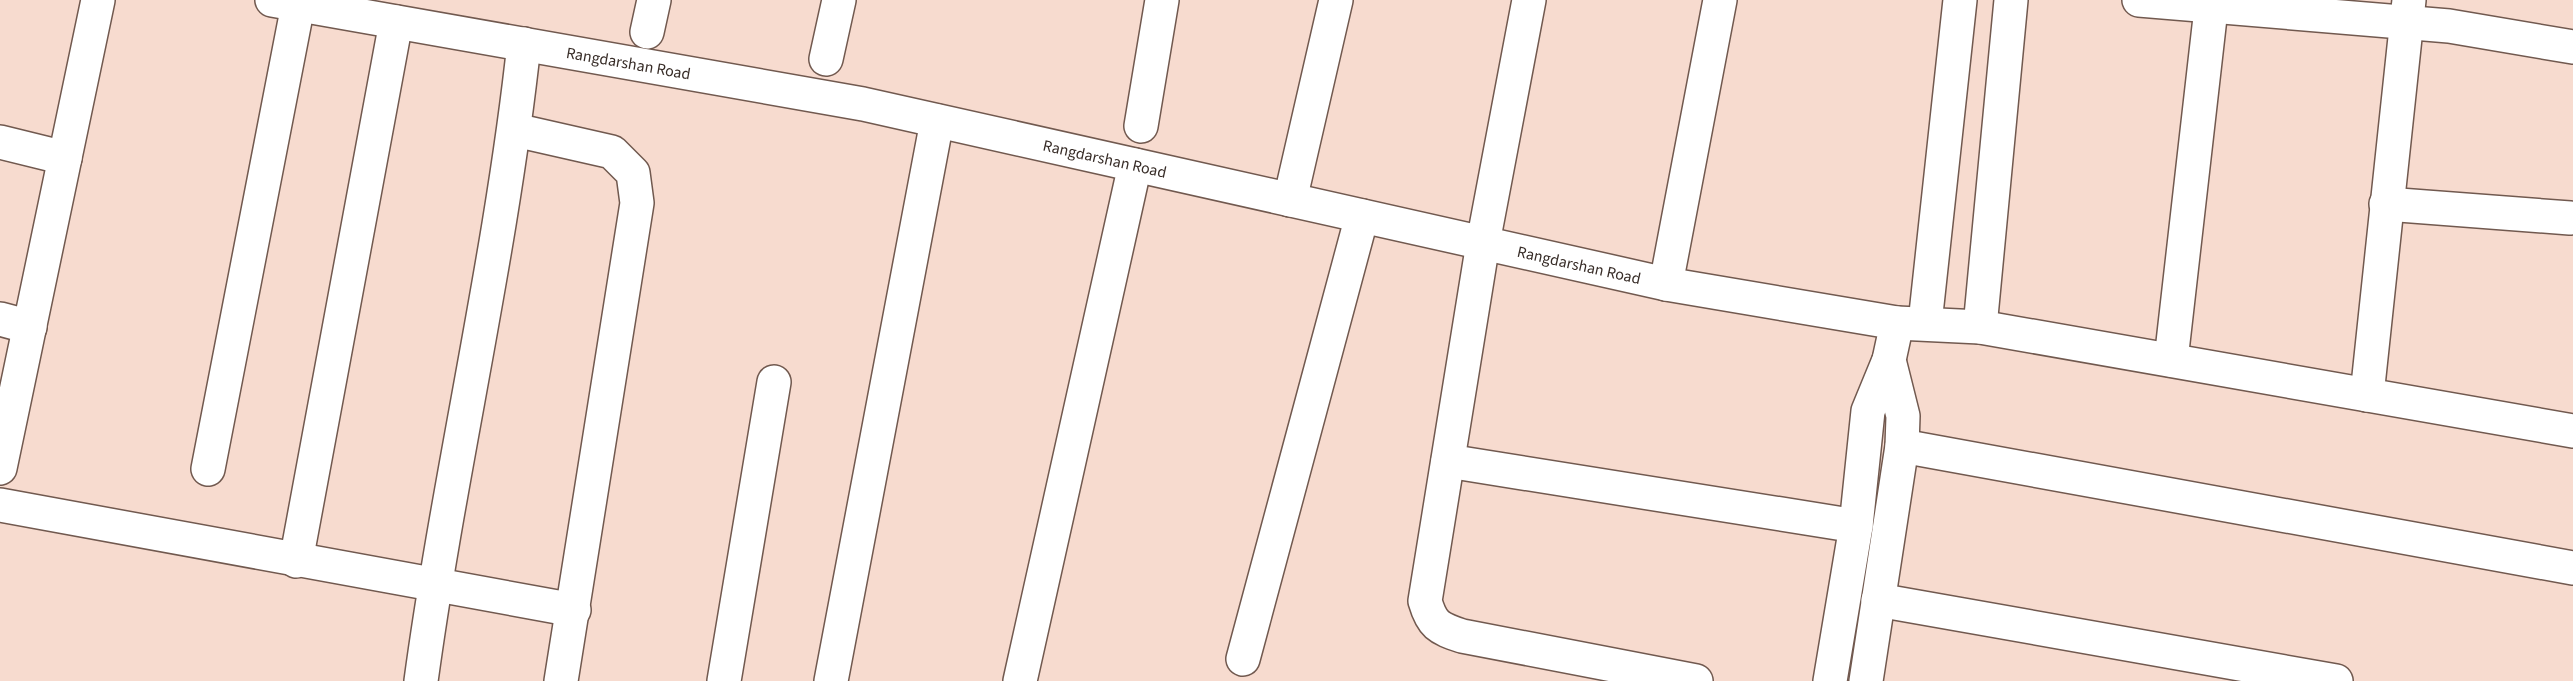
<svg xmlns="http://www.w3.org/2000/svg" width="2573" height="681" font-family="'Source Sans 3',sans-serif">
<style>
.lines{fill:none;stroke-linecap:round;stroke-linejoin:round}
.minor-casing{stroke:#71594f;stroke-width:36}
.tertiary-casing{stroke:#71594f;stroke-width:36}
.minor{stroke:#fff;stroke-width:33}
.tertiary{stroke:#fff;stroke-width:33}
.labels{text-anchor:middle;stroke-width:6;stroke-linejoin:round;paint-order:stroke}
.street-label{font-size:16px;fill:#372c27;stroke:#fcebe3}
</style>
<rect width="100%" height="100%" fill="#f7dbcf"/>
<g class="lines">
<g class="minor-casing">
<g id="minor">
<path d="M1529,0L1483,243L1425,601C1432,625 1438,628 1462,636L1696,681"/>
<polyline points="2139,0 2449,26 2573,47"/>
<polyline points="647,32 654,0"/>
<polyline points="826,59 839,0"/>
<polyline points="1141,126 1162,0"/>
<polyline points="515,130 612,152 633,173 637,203 561,681"/>
<polyline points="0,142 65,158"/>
<polyline points="1290,200 1336,0"/>
<polyline points="2386,204 2570,218"/>
<polyline points="1666,284 1720,0"/>
<polyline points="0,319 30,327"/>
<polyline points="1897,323 1980,327 2573,431"/>
<polyline points="1925,323 1960,0"/>
<polyline points="1980,327 2011,0"/>
<polyline points="2171,360 2212,0"/>
<polyline points="2367,395 2409,0"/>
<polyline points="1902,446 2573,568"/>
<polyline points="1448,461 1856,526"/>
<polyline points="0,468 98,0"/>
<polyline points="208,469 298,5"/>
<polyline points="0,505 574,610"/>
<polyline points="296,561 396,22"/>
<polyline points="1878,600 2336,681"/>
<polyline points="1243,659 1362,216"/>
<path d="M421,681C450,468 501,258 524,44"/>
<polyline points="724,681 774,382"/>
<polyline points="831,681 937,121"/>
<polyline points="1020,681 1135,165"/>
</g>
</g>
<g class="tertiary-casing">
<g id="tertiary">
<path id="s1" d="M272,0L863,104L1666,284L1897,323L1889,360L1868,411L1856,526L1830,681"/>
<polyline points="1866,681 1902,446 1903,416 1889,360"/>
</g>
</g>
<use href="#minor" class="minor"/>
<use href="#tertiary" class="tertiary"/>
</g>
<g class="labels">
<g class="street-label">
<text dy="6" stroke="none"><textPath href="#s1" startOffset="362">Rangdarshan Road</textPath></text>
<text dy="6" stroke="none"><textPath href="#s1" startOffset="848">Rangdarshan Road</textPath></text>
<text dy="6" stroke="none"><textPath href="#s1" startOffset="1334">Rangdarshan Road</textPath></text>
</g>
</g>
</svg>
